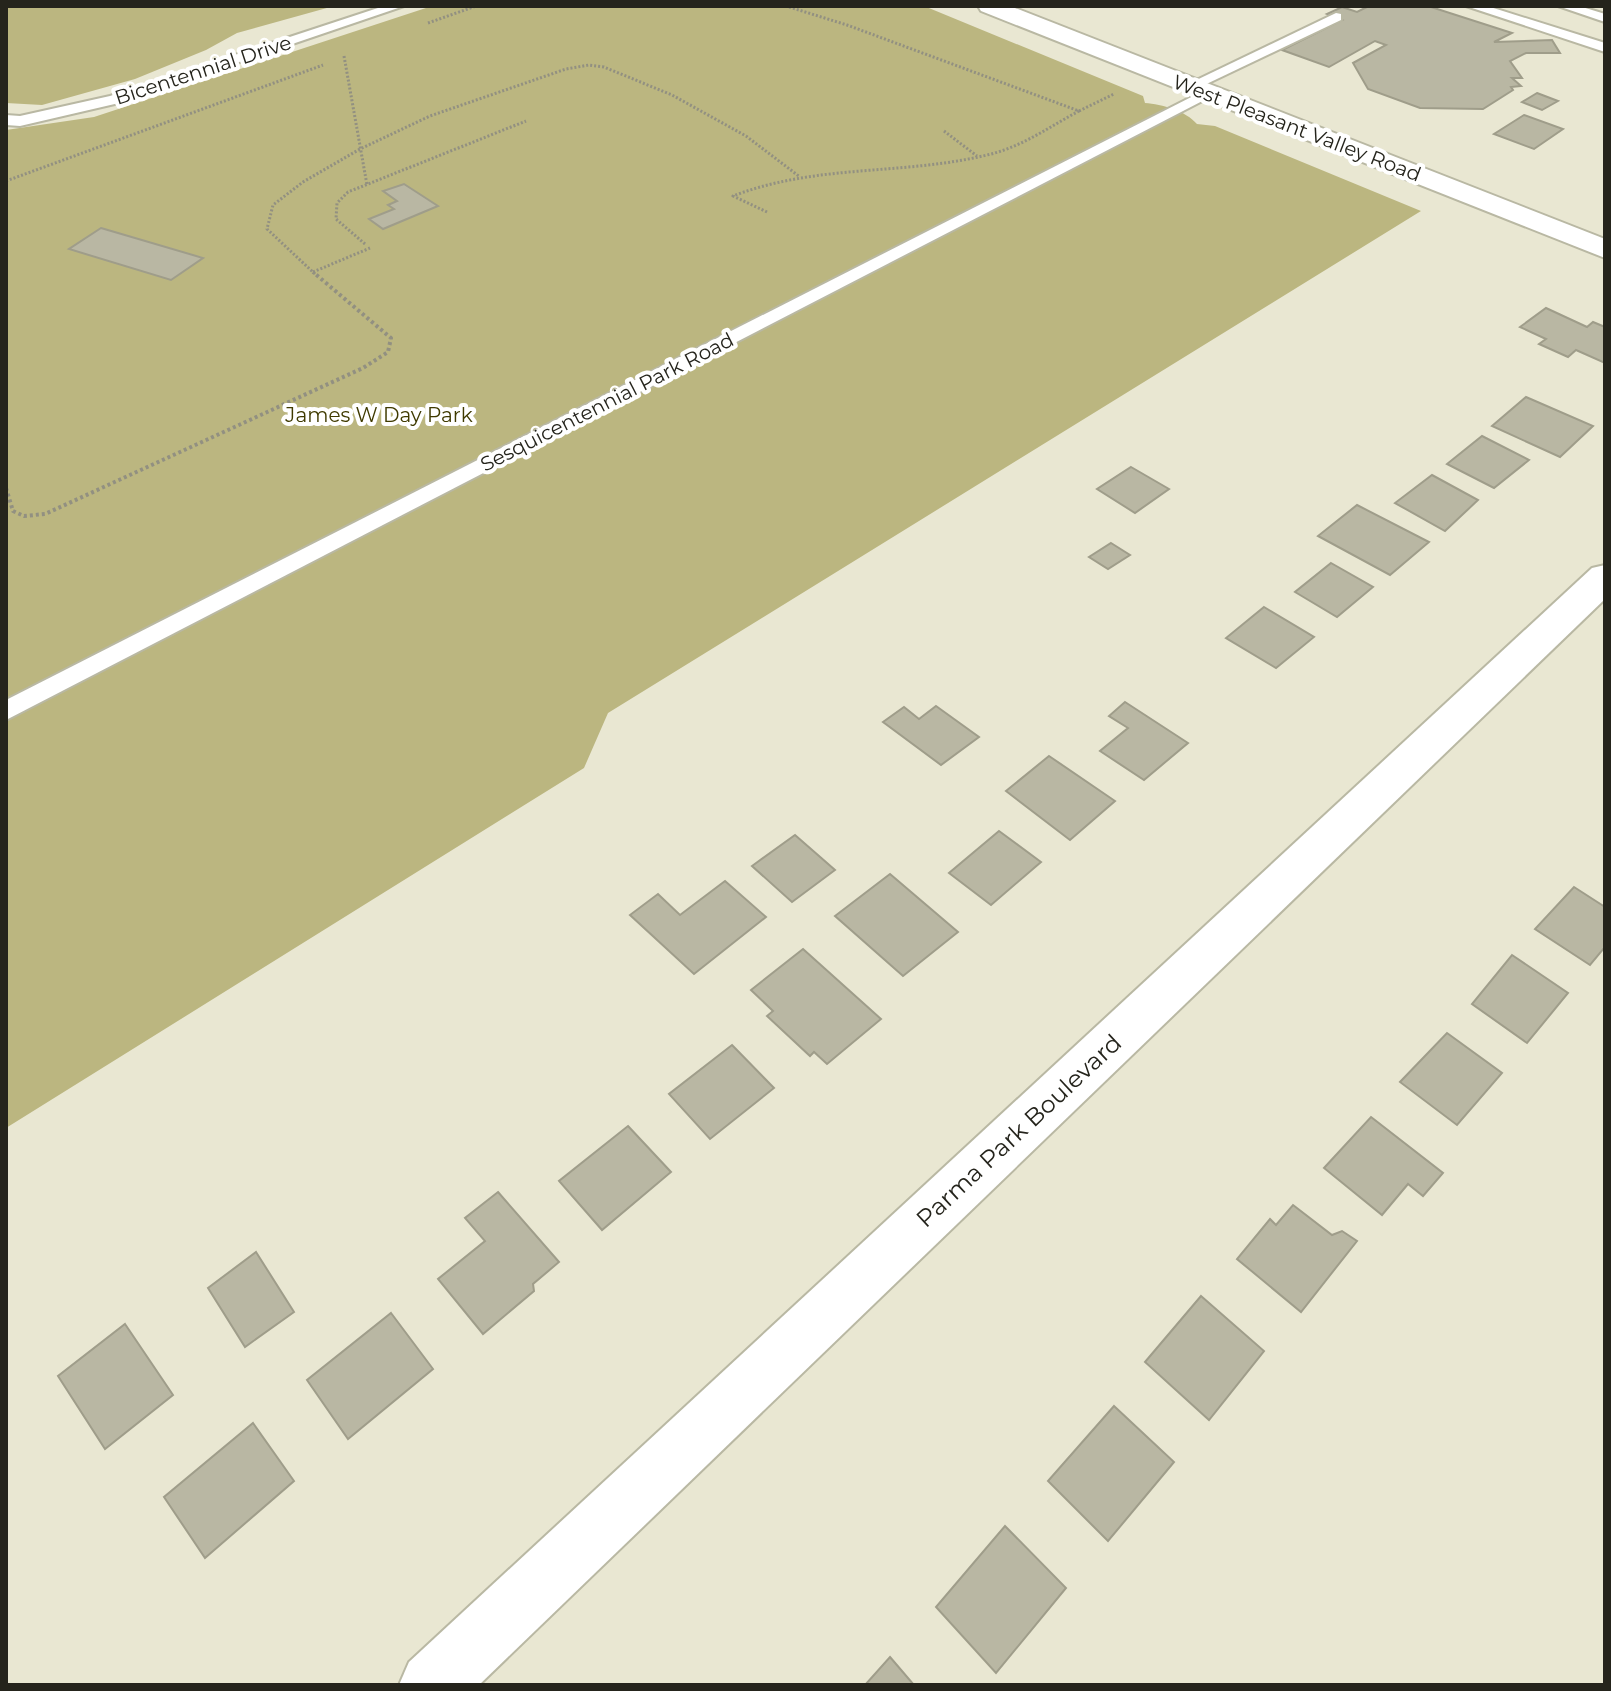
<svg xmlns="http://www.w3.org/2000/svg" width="1611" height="1691" font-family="Montserrat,sans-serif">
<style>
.green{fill:#bbb680}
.building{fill:#b9b7a3;stroke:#9f9d8a;stroke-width:2}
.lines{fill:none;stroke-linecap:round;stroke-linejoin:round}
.lane-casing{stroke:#b9b8a3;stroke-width:4}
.street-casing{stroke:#b9b8a3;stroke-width:4}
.secondary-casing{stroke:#b9b8a3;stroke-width:4}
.path-far1{stroke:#929081;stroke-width:3;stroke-dasharray:2 2;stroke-linecap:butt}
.path{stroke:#929081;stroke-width:4;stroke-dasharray:3 3;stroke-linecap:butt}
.lane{fill:#fff;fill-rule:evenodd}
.street{fill:#fff;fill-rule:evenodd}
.secondary{fill:#fff;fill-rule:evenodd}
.labels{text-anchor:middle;stroke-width:8;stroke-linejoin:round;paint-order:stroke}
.far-street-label{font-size:20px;fill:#25241c;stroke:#fff}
.far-park-label{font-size:20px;fill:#3f3a00;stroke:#fff}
.street-label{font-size:24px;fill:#25241c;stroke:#fff}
</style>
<rect width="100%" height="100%" fill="#e9e7d2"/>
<g class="green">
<polygon points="6,6 334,6 237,33 206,50 135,79 42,105 6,103"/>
<path d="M432,6H924L1143,96L1145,103C1162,104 1186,111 1197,124L1215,126L1421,211L608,713L584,768L6,1128V130L94,117Z"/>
</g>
<g class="building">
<polygon points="1369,6 1428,6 1512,33 1494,42 1552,40 1560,53 1526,53 1510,61 1522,78 1512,78 1521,86 1511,87 1513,90 1483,109 1420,108 1368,89 1353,63 1386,45 1375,41 1329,67 1282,50 1342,20 1327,14 1342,7 1357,12"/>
<polygon points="1537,93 1558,101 1542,110 1522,102"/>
<polygon points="1524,115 1563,129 1534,149 1494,134"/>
<polygon points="404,184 438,206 383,229 369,219 394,209 388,205 397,201 383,191"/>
<polygon points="101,228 203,258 171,280 69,249"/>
<polygon points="1546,308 1587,327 1593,322 1605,327 1605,363 1576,350 1568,357 1539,344 1546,339 1520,327"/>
<polygon points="1526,397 1593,426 1560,457 1492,426"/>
<polygon points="1482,436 1529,460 1494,488 1447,464"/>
<polygon points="1131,467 1169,489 1135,513 1097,489"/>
<polygon points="1432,475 1478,500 1445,531 1395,503"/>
<polygon points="1357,505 1429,542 1390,575 1318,536"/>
<polygon points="1111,543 1130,555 1108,569 1089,557"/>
<polygon points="1331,563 1373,587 1337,617 1295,592"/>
<polygon points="1264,607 1314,637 1276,668 1226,638"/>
<polygon points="1125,702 1188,743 1144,780 1100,751 1128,728 1109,716"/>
<polygon points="936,706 979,737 941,765 883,722 904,707 919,719"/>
<polygon points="1049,756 1115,801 1070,840 1006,791"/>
<polygon points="999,831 1041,862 991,905 949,873"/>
<polygon points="795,835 835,870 792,902 752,866"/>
<polygon points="890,874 958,932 903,976 835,916"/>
<polygon points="725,881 766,917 694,974 630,915 658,894 680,915"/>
<polygon points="1574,887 1605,907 1605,947 1590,965 1535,929"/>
<polygon points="803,949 881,1019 827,1064 814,1052 810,1056 767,1016 773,1011 751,990"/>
<polygon points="1512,955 1568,993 1527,1043 1472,1004"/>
<polygon points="1447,1033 1502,1073 1457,1125 1400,1082"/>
<polygon points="732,1045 774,1088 710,1139 669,1094"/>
<polygon points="1371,1117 1443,1173 1423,1196 1408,1184 1382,1215 1324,1168"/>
<polygon points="628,1126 671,1172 602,1230 559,1181"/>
<polygon points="498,1192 559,1262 533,1284 534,1291 483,1334 438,1279 485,1241 465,1218"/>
<polygon points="1293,1205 1332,1235 1342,1231 1357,1241 1301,1312 1237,1259 1270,1219 1276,1225"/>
<polygon points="256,1252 294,1312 245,1347 208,1288"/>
<polygon points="1201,1296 1264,1351 1209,1420 1145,1362"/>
<polygon points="391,1313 433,1369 348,1439 307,1380"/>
<polygon points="125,1324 173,1395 105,1449 58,1376"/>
<polygon points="1114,1406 1174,1462 1108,1541 1048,1481"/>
<polygon points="253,1423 294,1481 205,1558 164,1497"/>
<polygon points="1005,1526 1066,1588 996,1673 936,1607"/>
<polygon points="890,1657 914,1685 865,1685"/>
</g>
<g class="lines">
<g class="lane-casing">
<g id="lane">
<polygon points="384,6 404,6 119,103 20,126 6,125 6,115 20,116 110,96"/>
<polygon points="1466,6 1487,6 1605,43 1605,52"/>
<polygon points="1558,6 1579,6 1605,14 1605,22"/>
<polygon points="1336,13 1341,14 1341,20 1196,89 1186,89 1184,86"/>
<polygon points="1207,89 1212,90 1212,96 6,720 6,700"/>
</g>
</g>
<g class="street-casing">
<polygon id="street" points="1605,565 1605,599 479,1685 399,1685 409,1662 1592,568"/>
</g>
<g class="secondary-casing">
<polygon id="secondary" points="978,6 1010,6 1605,239 1605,258 981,11"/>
</g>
<g class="path-far1">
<polyline points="428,23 476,6"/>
<polyline points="344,56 367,185"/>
<polyline points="1079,111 1114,94"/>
<polyline points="944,131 977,156"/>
<polyline points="6,181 323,65"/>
<path d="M767,212L733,196C819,163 905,176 991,154C1023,146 1051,126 1079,111L847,25L786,6"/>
<polyline points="365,244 336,219 337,203 348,192 526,121"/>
<polyline points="313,272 370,248"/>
<polyline points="315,274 267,229 273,205 303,182 360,149 430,116 566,69 589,65 604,67 672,95 746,136 800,177"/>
</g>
<polyline class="path" points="6,488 13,511 24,516 45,514 363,368 388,352 391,338 313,272"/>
<use href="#lane" class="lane"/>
<use href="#street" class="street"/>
<use href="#secondary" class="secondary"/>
</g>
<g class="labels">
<g class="far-street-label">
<text transform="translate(203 70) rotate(-18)" y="7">Bicentennial Drive</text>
<text transform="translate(1297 128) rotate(21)" y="7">West Pleasant Valley Road</text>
<text transform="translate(607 402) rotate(-27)" y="7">Sesquicentennial Park Road</text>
</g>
<g class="far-park-label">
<text x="379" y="422">James W Day Park</text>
</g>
<g class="street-label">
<text transform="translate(1019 1131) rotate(-43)" y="8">Parma Park Boulevard</text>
</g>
</g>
<rect width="1611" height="1691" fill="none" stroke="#25241c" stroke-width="16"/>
</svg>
